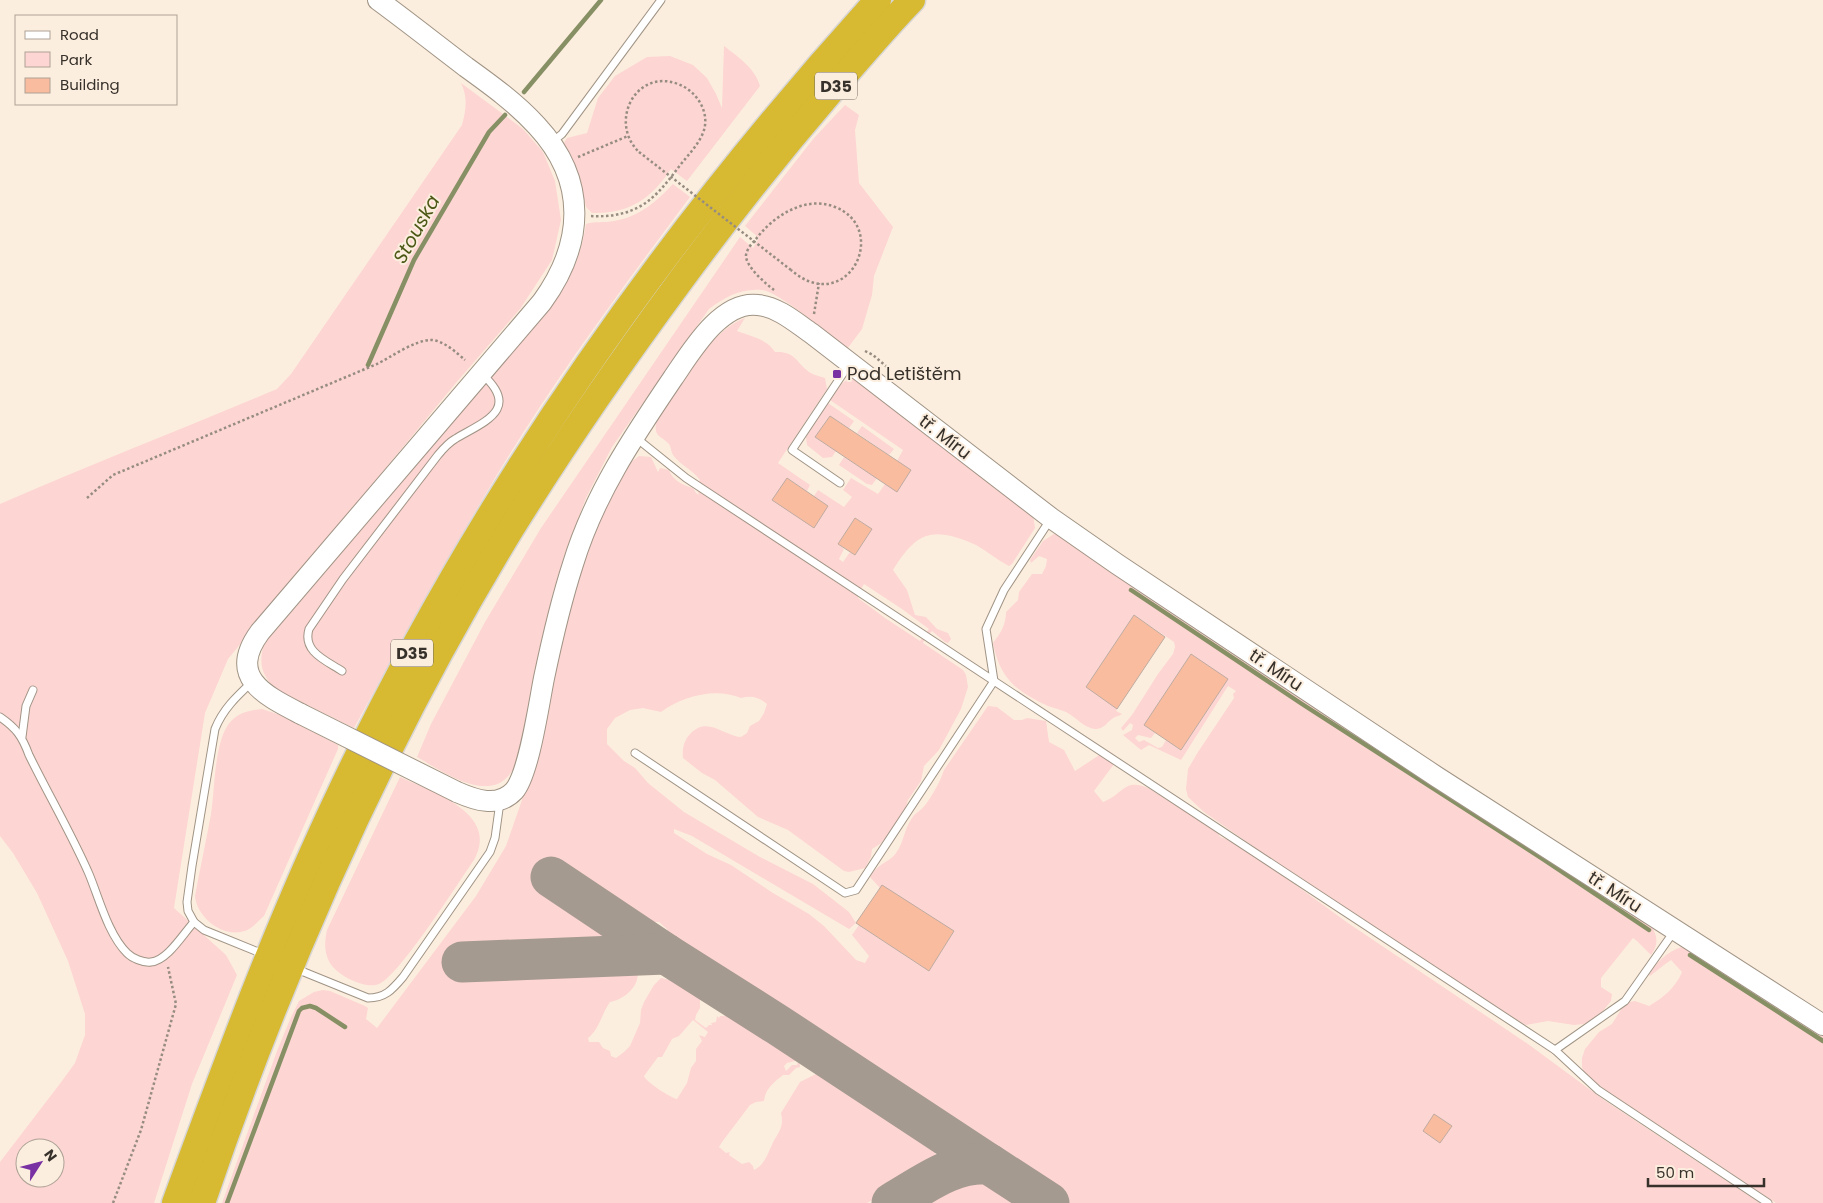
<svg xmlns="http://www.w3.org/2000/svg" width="1823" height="1203" font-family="Poppins,sans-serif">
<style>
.green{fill:#fdd5d3;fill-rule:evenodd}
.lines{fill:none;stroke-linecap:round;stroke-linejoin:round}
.stream{stroke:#879064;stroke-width:4.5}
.taxiway{stroke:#a59a8f;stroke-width:41}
.building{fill:#f9bc9e;stroke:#bfaba2}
.lane-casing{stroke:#a09485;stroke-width:9}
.secondary-casing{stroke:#a09485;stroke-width:22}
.highway-casing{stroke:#d7d6d5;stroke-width:29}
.path{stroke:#968c81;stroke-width:2.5;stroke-dasharray:2.5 2.5;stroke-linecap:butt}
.lane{stroke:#fff;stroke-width:7}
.secondary{stroke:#fff;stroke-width:20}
.highway{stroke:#d7b932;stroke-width:26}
.secondary-bridge-casing{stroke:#a09485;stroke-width:22;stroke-linecap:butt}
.path-bridge{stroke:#968c81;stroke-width:2.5;stroke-dasharray:2.5 2.5;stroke-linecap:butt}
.secondary-bridge{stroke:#fff;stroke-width:20}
.poi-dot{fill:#7830a3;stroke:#fceede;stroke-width:2}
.labels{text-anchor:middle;stroke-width:4;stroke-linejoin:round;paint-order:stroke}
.shield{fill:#fceede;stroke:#726a61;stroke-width:1}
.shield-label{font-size:16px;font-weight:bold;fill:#37312b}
.poi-label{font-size:18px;fill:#37312b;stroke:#fceede;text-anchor:start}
.street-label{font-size:18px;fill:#37312b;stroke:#fceede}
.water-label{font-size:19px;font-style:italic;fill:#4b5816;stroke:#fceede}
</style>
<rect width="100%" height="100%" fill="#fceede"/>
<g class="green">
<path d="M724,46C738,57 755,68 760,86L687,181L671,169C651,199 629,214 592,213L586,207L578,175L564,143L567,138L587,133L598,98L615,76L647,57L670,56L693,65L707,78L716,94L722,108Z"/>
<path d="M461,83L523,129L543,152L555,181L561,220L552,260L520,309L455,384L228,659L205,713L174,908L226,955L237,975L192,1084L154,1203H0V1162L62,1081L75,1063L85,1035V1014L68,961L37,893L13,853L0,836V504C92,464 185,428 277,389L291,374L462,125C466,110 468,97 461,83ZM25,1148H55V1178H25Z"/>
<path d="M845,105L859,115L855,130L859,183L893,227L874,276L872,295L862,329L847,349C830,336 780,292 762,290C741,288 725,297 709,309L612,447L586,498L565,553L552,596L521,749C519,757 517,764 512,771C490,806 442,771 417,757L431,724L485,622L541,528L740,237L753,248L759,238L745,226L814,138Z"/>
<path d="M673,184L690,197C622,288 554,380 495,478C446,560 400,644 354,728L279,691C262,678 258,664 264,644L534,326C561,290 579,270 586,224C595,221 604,223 614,221C639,217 656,202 673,184Z"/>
<path d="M745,318L737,331C750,336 767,339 775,352C795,351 795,361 809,372C814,375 819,376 825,378L827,389L778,463L810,485L807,491L787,478L814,527L828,506L814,496L818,490L844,507L852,497L843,490L851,478L878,494L885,484L897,491L911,470L897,461L903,450L830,400C837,390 841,380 853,378L1033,515L1035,528L1012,564L1009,566C997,560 987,551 976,545C933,526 917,531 893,570L907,590L915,615L926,617L937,629L948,633L951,639L948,643L945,642L932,631L925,638L923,643L963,670L966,675L968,687L961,709L939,750L924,766L921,781L908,800L905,810L897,820L895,829L880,844L872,849L871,857L865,868L849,872L844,871L788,830L758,817L715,780L702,773L683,758C682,748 684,740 691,733C708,716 724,736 741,737L747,733L750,726L759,721L764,713L767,704C759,697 751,695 741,698C716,687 682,696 661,712L643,708L630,710L615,718L607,729V744L624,761L635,768L648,783L684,812L760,857L813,884L849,912L856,923L849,929L692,836L674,829V833L707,854L731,865L773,893L809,914L824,926L856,960L865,963L869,956L852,935L859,925L929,971L954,931L880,888L870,877C879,862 889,863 896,853C904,842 904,829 912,818C915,813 922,810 926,804C933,794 940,782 944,770L988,706L997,707L1014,720H1022L1027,718L1046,721L1049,742L1064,750L1075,771L1107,750L1113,754L1117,760L1094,791L1103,802C1124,794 1124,778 1148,788L1217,831L1220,837L1239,844L1348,923L1528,1044L1604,1100L1760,1203H1069L952,1127L896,1088L836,1051L815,1044L807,1034L788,1026L785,1027C763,1011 738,999 715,983C697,969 687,948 669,936L667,929L659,922H650L639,915L620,906L562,871H557L547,878L550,886C579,897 613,923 635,945L491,948L476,953L466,959L465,973L517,972V969L515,968L516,967L524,965L525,972H533L597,970L637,971C641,985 624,1000 610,1002C602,1013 599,1030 588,1038L589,1042H599L603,1048L610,1051L611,1056L616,1058L624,1052L630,1046L640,1023L641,1010L644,1002L654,985L661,978L670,980L678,977L680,973L689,982L691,980L697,996L709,997L710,994L711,998L725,1005L731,1013H737L745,1020H748C757,1028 770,1035 781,1044L786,1041L790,1043L785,1048L787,1056L802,1050L803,1051L794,1055L800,1056L796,1058L795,1061L787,1063L784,1066L786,1071L792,1065H797L799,1059L800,1067L796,1068L789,1075H783C774,1082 765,1089 764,1101L756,1102L750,1105L722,1142L719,1147L726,1153L730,1152L729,1155L742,1164L749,1162L753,1166L754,1170C763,1166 767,1156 771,1147C776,1134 785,1129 781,1113L800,1082L824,1070L835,1079L844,1082L856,1092L859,1089L860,1094L884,1109L890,1105C897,1117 909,1134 925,1130L923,1134L928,1137L936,1155L934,1164L926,1171L867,1203H222L277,1051L291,1017L299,1001L314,992L323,990L330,991L365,1006L368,1008L366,1019L377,1028L476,896L506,846L531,774L565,622L590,540L626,466L639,456L651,457L658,472L660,468L669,470C672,480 684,486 693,488L696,493L699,495L696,486L700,480C693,470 680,465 673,455C671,452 671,447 669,444C661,435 654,438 656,422C677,390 707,332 745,318ZM855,518L872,529L855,555L850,552L843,562L839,559L844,549L838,544ZM864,584L902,609L929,629L920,641L885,618L858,598V594ZM703,998L714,999L726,1009V1014L724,1016H720L719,1018L717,1016L716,1022L711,1023L712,1025H709L706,1028L695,1020L696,1015L700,1008V1000ZM693,1020L708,1032L705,1037L699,1035L702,1041L696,1049V1061L691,1068L687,1083L677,1099C671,1098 646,1082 644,1076L658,1057H662L672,1039L679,1036Z"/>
<polygon points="828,403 854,421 849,428 830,416 815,437 836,451 832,457 823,458 807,445 806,437"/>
<polygon points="862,426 894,449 889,455 857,433"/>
<polygon points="844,457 877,478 872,485 867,484 839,465"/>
<path d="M1054,534L1059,535L1648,922C1657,933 1660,943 1651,955L1637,941L1633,938L1601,978V987L1612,994L1611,1001L1598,1017L1584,1024L1574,1025L1548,1021L1526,1025L1516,1020L1290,872L1204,812L1188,797L1186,789L1188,769L1198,752L1234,698L1233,694L1236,691L1228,686L1181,760L1149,745L1141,750L1123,735L1132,730L1133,725L1130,723L1123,731L1121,728L1132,715L1158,674L1173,654L1175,647L1174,642L1134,615L1086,687L1117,709L1116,711L1122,714C1119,716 1117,716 1115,717C1108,720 1105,729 1096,729C1085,729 1076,717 1066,712C1061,710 1054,708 1048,706C1016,691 1000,679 993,643C1000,634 1006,625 1006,612L1018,600L1019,592L1032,574H1042L1046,566L1047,559L1039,556L1031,563L1030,560L1043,541ZM1191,654L1227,679L1181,750L1166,740L1162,747L1158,748L1144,740L1139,742L1135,738L1138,735L1151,738L1155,733L1144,725Z"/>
<path d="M262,709L280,715L338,745V749L264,916C258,921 252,929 245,931C223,938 197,918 195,896C200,869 206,841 211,814C215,789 214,739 231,721C240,712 250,710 262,709Z"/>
<path d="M400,777C430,791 501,813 474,860C458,883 399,976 379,984C365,990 333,974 328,959C324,950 325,939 327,930Z"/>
<path d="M1682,947L1687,948L1823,1035V1203H1776L1592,1081L1585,1074L1582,1067V1058L1585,1049L1599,1032L1612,1024L1625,1003L1635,1001L1649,1006C1663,998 1676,987 1682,972L1671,960C1663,965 1657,971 1650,976L1649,975C1656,962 1668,951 1682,947Z"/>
<polygon points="965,1179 982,1179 993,1182 1026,1203 915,1203 941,1188 945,1186 944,1184"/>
</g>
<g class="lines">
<g class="stream">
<polyline points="524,92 601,0"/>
<polyline points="368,365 414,260 489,132 505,115"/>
<polyline points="1131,590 1302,704 1543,859 1649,930"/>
<polyline points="1690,955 1823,1041"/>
<polyline points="227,1203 299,1011 302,1008 310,1006 316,1008 345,1027"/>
</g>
<g class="taxiway">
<polyline points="551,877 666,954 778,1025 989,1164"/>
<polyline points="462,962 666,954"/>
<path d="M892,1203C922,1186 953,1161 989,1164L1049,1203"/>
</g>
</g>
<g class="building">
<polygon points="830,416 911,470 897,492 815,437"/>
<polygon points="787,478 828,506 814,528 772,500"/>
<polygon points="855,518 872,529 855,555 838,544"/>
<polygon points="1134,615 1165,637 1117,709 1086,687"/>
<polygon points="1191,654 1228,679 1181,750 1144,725"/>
<polygon points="882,885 954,931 929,971 856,923"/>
<polygon points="1434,1114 1452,1126 1440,1143 1423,1131"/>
</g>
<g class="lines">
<g class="lane-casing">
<g id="lane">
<polyline points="552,142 562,134 661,0"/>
<polyline points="635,437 686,478 994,681 986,629 1004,590 1050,520"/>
<polyline points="840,483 792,450 850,363"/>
<path d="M342,671C327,661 302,652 309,629L343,579L438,455C443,449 448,443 455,439C483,422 522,410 482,374"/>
<path d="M252,682C237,696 223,709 215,729L192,866L187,902L188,911L194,922L204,930L263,954"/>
<path d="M0,717C16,728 22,736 29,755C48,794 71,833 89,874C99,898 108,934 127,953C132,958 143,963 151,962C167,961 183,934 194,922"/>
<polyline points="22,737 26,706 33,690"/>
<polyline points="635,753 845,893 856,890 994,681 1555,1050 1598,1090 1768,1203"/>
<path d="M294,968L368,998C385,998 392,990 403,977L490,852L495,838L500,802"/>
<polyline points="1555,1050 1625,1001 1675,930"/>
</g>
</g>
<g class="secondary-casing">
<g id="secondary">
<path d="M301,714C264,695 227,677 260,632L542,302C584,244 588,181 537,126C516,103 491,85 466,67C437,45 408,22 378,0"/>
<path d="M457,792C475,800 498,808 514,791C529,774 539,703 544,678C552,640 561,601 573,564C594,495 633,437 673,378C691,352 721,300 758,305C778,307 795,322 811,333L1051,518L1117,564L1437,777L1823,1025"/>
</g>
</g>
<g class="highway-casing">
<g id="highway">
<path d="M175,1203C226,1064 277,925 341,791C478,502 663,237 878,0"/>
<path d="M202,1203C281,970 383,739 511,529C563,445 619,364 678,284C727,217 778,153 832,90C858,60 884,29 912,0"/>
</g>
</g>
<g class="path">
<polyline points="578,157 628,136"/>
<path d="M591,216C607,217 624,215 639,207C657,197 668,181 681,164C689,154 698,145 703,133C711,113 697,91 678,84C636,68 608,122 639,152"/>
<path d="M774,290C766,284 745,266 746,255C747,249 752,243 756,239C773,216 806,195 835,207C884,226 857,297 811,282C804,280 797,275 791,270"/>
<polyline points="814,314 819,283"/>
<polyline points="865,351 873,355 887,367"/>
<path d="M87,498L113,475L377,364C391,357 415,340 431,340C443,340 457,353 465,360"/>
<polyline points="113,1203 141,1130 176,1004 168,967"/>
</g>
<use href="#lane" class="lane"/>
<use href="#secondary" class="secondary"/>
<use href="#highway" class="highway"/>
<g class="secondary-bridge-casing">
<polyline id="secondary-bridge" points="301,714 457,792"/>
</g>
<polyline class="path-bridge" points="639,152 791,270"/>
<use href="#secondary-bridge" class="secondary-bridge"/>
</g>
<rect class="poi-dot" x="832" y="369" width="10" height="10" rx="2.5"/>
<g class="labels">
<g class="shield">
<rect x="815" y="72.5" width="42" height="27" rx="4"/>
<rect x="391" y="639.5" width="42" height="27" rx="4"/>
</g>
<g class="shield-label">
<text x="836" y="92">D35</text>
<text x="412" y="659">D35</text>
</g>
<g class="poi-label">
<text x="847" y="380">Pod Letištěm</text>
</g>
<g class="street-label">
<text transform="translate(945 437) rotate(38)" y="6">tř. Míru</text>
<text transform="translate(1276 670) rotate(34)" y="6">tř. Míru</text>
<text transform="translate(1615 892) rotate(33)" y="6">tř. Míru</text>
</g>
<g class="water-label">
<text transform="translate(416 229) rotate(-61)" y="7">Stouska</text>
</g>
</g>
<rect x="15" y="15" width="162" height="90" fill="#fceede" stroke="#ada296"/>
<rect x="25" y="31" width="25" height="8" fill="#ffffff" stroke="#ada296"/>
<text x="60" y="40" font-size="15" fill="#37312b">Road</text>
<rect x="25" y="52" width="25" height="15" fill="#fdd5d3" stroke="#ada296"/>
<text x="60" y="65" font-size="15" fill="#37312b">Park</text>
<rect x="25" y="78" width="25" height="15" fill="#f9bc9e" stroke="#ada296"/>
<text x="60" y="90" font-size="15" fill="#37312b">Building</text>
<g transform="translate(40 1163) rotate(54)"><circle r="24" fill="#fceede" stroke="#ada296"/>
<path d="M0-4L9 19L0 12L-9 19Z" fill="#7830a3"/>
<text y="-8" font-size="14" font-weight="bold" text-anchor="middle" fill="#37312b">N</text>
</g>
<path d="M1648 1178v8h116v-8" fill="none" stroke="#37312b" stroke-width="2.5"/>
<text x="1656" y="1178" font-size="15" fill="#37312b" stroke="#fceede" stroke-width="4" paint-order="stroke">50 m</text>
</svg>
